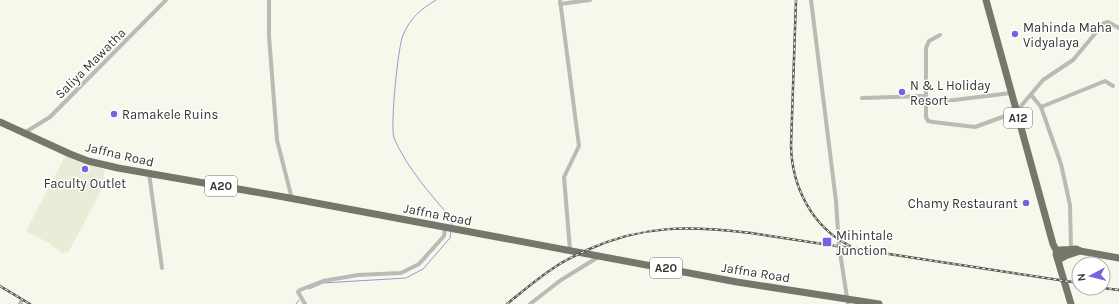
<svg xmlns="http://www.w3.org/2000/svg" width="1119" height="304" font-family="Karla,sans-serif">
<style>
.built{fill:#e7edd7}
.lines{fill:none;stroke-linecap:round;stroke-linejoin:round}
.stream{stroke:#9c98cf;stroke-width:1}
.street{stroke:#b9bbb5;stroke-width:4}
.highway{stroke:#74776a;stroke-width:7}
.rail-casing{stroke:#5b5c55;stroke-width:2.5}
.rail{stroke:#fff;stroke-width:1;stroke-dasharray:3;stroke-linecap:butt}
.poi-dot{fill:#7862dd;stroke:#fff;stroke-width:1.5}
.labels{text-anchor:middle;stroke-width:3;stroke-linejoin:round;paint-order:stroke}
.shield{fill:#fff;stroke:#71726e;stroke-width:1}
.shield-label{font-size:12px;font-weight:bold;fill:#343530}
.poi-label{font-size:13px;fill:#343530;stroke:#fff;text-anchor:start}
.street-label{font-size:13px;fill:#343530;stroke:#fff}
</style>
<rect width="100%" height="100%" fill="#f5f8ea"/>
<polygon class="built" points="67,153 101,164 104,172 104,185 69,251 62,253 49,243 26,231"/>
<g class="lines">
<g class="stream">
<path d="M436,0C420,10 411,17 403,35C398,46 390,127 394,138C407,168 431,195 452,219V226"/>
<polyline points="309,289 323,283 406,278 423,269 450,238 451,231"/>
<polyline points="296,304 299,300"/>
</g>
<g class="street">
<polyline points="269,0 269,36 277,140 292,199"/>
<polyline points="560,0 579,146 564,177 570,250"/>
<polyline points="811,0 836,201 839,246 848,304"/>
<polyline points="560,4 590,0"/>
<polyline points="940,35 929,41 926,48 926,117 928,121 933,122 975,127 1016,112 1043,80 1073,60 1104,23 1108,22 1119,28"/>
<polyline points="1032,96 1041,107 1061,164 1070,205 1071,249"/>
<polyline points="862,98 925,96"/>
<polyline points="925,101 954,100 1011,93"/>
<polyline points="1041,107 1105,81 1113,86"/>
<polyline points="24,133 50,117 166,0"/>
<polyline points="149,173 162,268"/>
<polyline points="20,304 22,300"/>
<polyline points="305,304 298,292 300,290 323,281 358,275 401,273 419,264 444,236 445,227"/>
<polyline points="530,304 561,280 600,256"/>
</g>
<g class="highway">
<polyline points="986,0 1053,244 1057,252"/>
<polyline points="0,122 70,154 88,161 118,168 284,197 737,282 879,304"/>
<polyline points="1063,250 1076,249 1080,251 1119,258"/>
<polyline points="1065,256 1080,251"/>
<polyline points="1058,257 1062,258 1065,256 1063,250 1059,250 1056,254 1071,304"/>
</g>
<g class="rail-casing">
<g id="rail">
<path d="M796,0L791,146C792,187 812,227 850,246"/>
<polyline points="0,286 30,304"/>
<polyline points="1103,288 1119,290"/>
<path d="M507,304C523,291 538,278 555,267C565,260 577,255 587,250C645,224 690,226 751,233L1079,283"/>
</g>
</g>
<use href="#rail" class="rail"/>
</g>
<g class="poi-dot">
<circle cx="1015" cy="34" r="4"/>
<circle cx="902" cy="92" r="4"/>
<circle cx="114" cy="114" r="4"/>
<circle cx="85" cy="169" r="4"/>
<circle cx="1026" cy="203" r="4"/>
<rect x="822" y="237" width="10" height="10" rx="2"/>
</g>
<g class="labels">
<g class="shield">
<rect x="1004" y="108" width="28" height="20" rx="3"/>
<rect x="205" y="176" width="32" height="20" rx="3"/>
<rect x="650" y="258" width="32" height="20" rx="3"/>
</g>
<g class="shield-label">
<text x="1018" y="122">A12</text>
<text x="221" y="190">A20</text>
<text x="666" y="272">A20</text>
</g>
<g class="poi-label">
<text x="1023" y="32">Mahinda Maha<tspan x="1023" dy="15">Vidyalaya</tspan></text>
<text x="910" y="90">N &amp; L Holiday<tspan x="910" dy="15">Resort</tspan></text>
<text x="122" y="119">Ramakele Ruins</text>
<text x="85" y="188" text-anchor="middle">Faculty Outlet</text>
<text x="1018" y="208" text-anchor="end">Chamy Restaurant</text>
<text x="836" y="240">Mihintale<tspan x="836" dy="15">Junction</tspan></text>
</g>
<g class="street-label">
<text transform="translate(90 63) rotate(-45)" y="5">Saliya Mawatha</text>
<text transform="translate(120 154) rotate(13)" y="5">Jaffna Road</text>
<text transform="translate(438 214) rotate(11)" y="5">Jaffna Road</text>
<text transform="translate(756 272) rotate(9)" y="5">Jaffna Road</text>
</g>
</g>
<g transform="translate(1091 276) rotate(263)"><circle r="19" fill="#ffffff" stroke="#aeaeac"/>
<path d="M0-3L7 15L0 10L-7 15Z" fill="#7862dd"/>
<text y="-6" font-size="11" font-weight="bold" text-anchor="middle" fill="#343530">N</text>
</g>
</svg>
